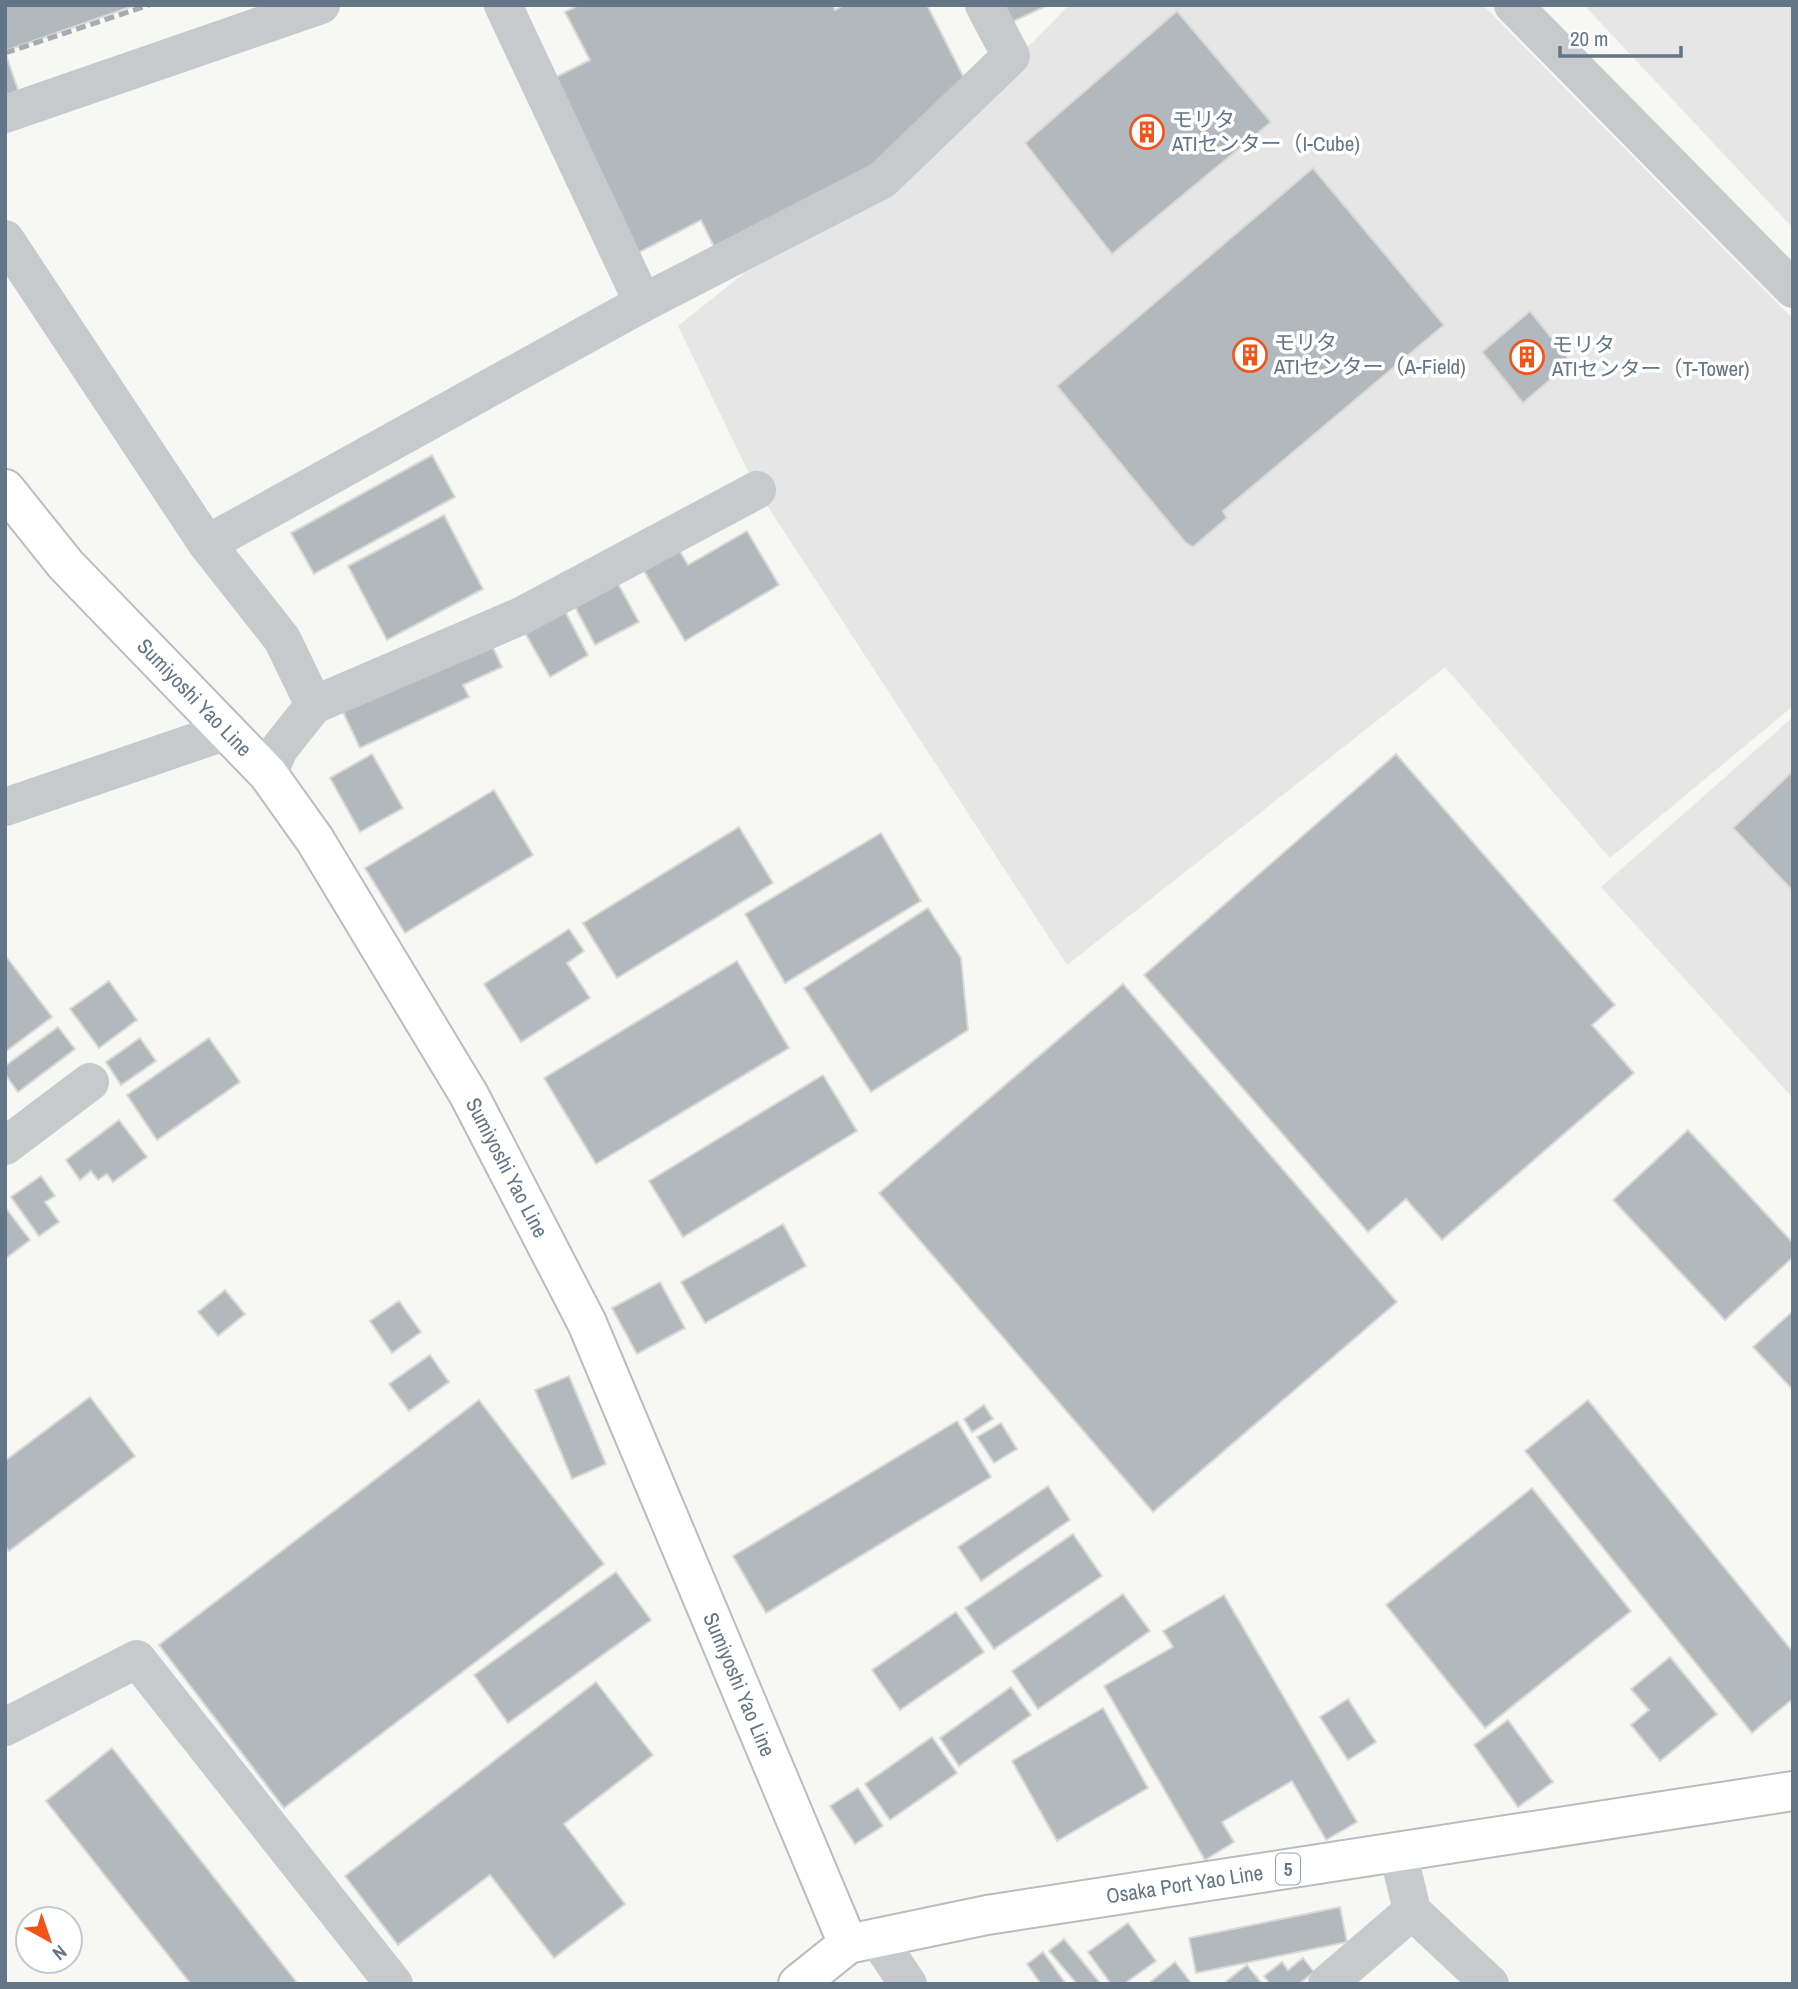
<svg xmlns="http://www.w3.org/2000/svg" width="1798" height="1989" font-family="'Archivo Narrow','Noto Sans JP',sans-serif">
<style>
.built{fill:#e5e6e5}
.building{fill:#b2b9be;stroke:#d9d9d6;stroke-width:2}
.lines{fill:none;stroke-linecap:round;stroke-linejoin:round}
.major-casing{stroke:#b9bdc1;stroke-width:42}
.minor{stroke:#c6cacd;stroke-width:38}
.major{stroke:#fff;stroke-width:38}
.rail{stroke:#a6acb2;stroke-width:5;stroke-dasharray:10 5;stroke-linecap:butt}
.labels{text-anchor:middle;stroke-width:7;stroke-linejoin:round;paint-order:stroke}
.shield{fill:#fff;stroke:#929fab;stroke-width:2}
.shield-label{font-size:19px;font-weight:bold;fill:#637687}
.poi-label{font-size:21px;fill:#637687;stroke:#fff;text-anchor:start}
.street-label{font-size:21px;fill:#637687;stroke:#fff}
</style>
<rect width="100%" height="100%" fill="#f7f7f4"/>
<g class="built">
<polygon points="1069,5 1483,5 1793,319 1793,706 1610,858 1445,667 1067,965 757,490 678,326 1032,43"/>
<polygon points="1584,5 1793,5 1793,228"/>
<polygon points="1793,717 1793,1098 1601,887"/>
</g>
<g class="building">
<polygon points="5,5 136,5 5,51"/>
<polygon points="579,5 833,5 835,10 844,5 927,5 964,78 880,172 718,255 701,220 638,253 550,80 590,60 565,12"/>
<polygon points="1002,5 1048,5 1010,23"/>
<polygon points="1177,11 1271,122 1112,254 1025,143"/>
<polygon points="5,52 29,122 5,131"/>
<polygon points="1313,168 1444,325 1223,511 1227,518 1193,547 1185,542 1057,386"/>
<polygon points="1530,311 1571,362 1523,403 1482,352"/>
<polygon points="432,455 455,497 314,574 291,533"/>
<polygon points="444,515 483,589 387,640 348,566"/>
<polygon points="747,531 779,585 685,641 644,571 679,550 688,565"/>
<polygon points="615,578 639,622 595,645 572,601"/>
<polygon points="565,611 588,655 550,677 525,633"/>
<polygon points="490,641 502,667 463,685 469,697 360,748 342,710"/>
<polygon points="372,754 403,808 360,832 330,778"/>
<polygon points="1396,754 1615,1005 1592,1025 1634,1073 1442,1240 1406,1199 1368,1232 1144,975"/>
<polygon points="1793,771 1793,891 1733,828"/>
<polygon points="494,790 533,855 405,933 365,868"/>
<polygon points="739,827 773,883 617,978 583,923"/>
<polygon points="881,833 921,901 785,983 745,914"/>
<polygon points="928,908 961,958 968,1030 871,1092 804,988"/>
<polygon points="569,929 584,951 567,963 590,998 521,1042 484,984"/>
<polygon points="5,955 52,1017 5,1052"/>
<polygon points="737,961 789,1048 596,1164 544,1078"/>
<polygon points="109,981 137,1020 99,1048 70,1009"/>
<polygon points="1123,984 1397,1302 1153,1512 879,1193"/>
<polygon points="58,1027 75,1049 18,1092 5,1074 5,1066"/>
<polygon points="140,1038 156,1061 121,1085 106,1062"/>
<polygon points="209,1038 240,1082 157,1140 127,1095"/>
<polygon points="823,1075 857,1131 683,1237 649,1181"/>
<polygon points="119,1120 147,1157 113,1182 107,1174 98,1180 91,1171 80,1180 66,1160"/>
<polygon points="1688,1130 1793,1243 1793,1257 1725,1320 1613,1200"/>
<polygon points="41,1176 55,1196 45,1202 59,1222 39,1236 11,1197"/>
<polygon points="5,1207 30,1240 5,1259"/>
<polygon points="783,1224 806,1266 705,1323 681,1282"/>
<polygon points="660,1282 685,1328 637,1354 612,1308"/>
<polygon points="225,1290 245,1314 218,1336 198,1312"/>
<polygon points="399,1301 421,1332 392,1353 370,1321"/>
<polygon points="1793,1311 1793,1390 1753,1347"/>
<polygon points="430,1355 449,1382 409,1411 389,1384"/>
<polygon points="569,1376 606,1464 572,1479 535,1390"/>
<polygon points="90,1397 135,1456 9,1551 5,1546 5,1461"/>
<polygon points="479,1400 604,1564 284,1808 159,1645"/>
<polygon points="1588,1400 1793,1652 1793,1704 1790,1701 1752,1733 1525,1451"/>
<polygon points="984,1405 993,1419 972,1432 964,1419"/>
<polygon points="957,1421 991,1477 766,1613 733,1556"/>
<polygon points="1001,1423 1017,1449 994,1463 977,1437"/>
<polygon points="1048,1486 1070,1520 981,1581 958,1547"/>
<polygon points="1532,1488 1631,1611 1485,1728 1386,1605"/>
<polygon points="1073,1534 1102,1576 994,1649 965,1608"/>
<polygon points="616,1572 651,1620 508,1723 474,1675"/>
<polygon points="1123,1594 1150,1631 1038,1709 1012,1671"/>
<polygon points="1224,1595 1357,1822 1326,1840 1292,1781 1222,1822 1234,1842 1205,1860 1104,1686 1173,1647 1163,1631"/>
<polygon points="956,1612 984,1652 900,1710 872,1670"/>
<polygon points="1670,1657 1717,1714 1660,1761 1631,1725 1649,1710 1631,1689"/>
<polygon points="596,1682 653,1755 564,1824 625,1904 554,1958 490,1875 398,1945 345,1876"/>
<polygon points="1011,1687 1031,1715 959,1766 940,1738"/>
<polygon points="1348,1699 1376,1742 1348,1760 1320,1717"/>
<polygon points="1103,1708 1148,1788 1057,1841 1012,1761"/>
<polygon points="1508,1720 1553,1782 1518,1807 1474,1745"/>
<polygon points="932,1737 957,1773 890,1820 865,1784"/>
<polygon points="112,1748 298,1984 191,1984 46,1801"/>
<polygon points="858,1788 883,1826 855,1844 830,1806"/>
<polygon points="1340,1907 1347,1942 1196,1973 1189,1938"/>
<polygon points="1128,1923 1156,1961 1124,1984 1111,1984 1088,1952"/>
<polygon points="1064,1939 1101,1984 1077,1984 1049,1951"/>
<polygon points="1043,1952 1066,1984 1041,1984 1027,1964"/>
<polygon points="1303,1958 1314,1972 1299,1984 1270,1984 1264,1976 1282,1962 1288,1970"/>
<polygon points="1175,1962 1192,1984 1148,1984"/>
<polygon points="1247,1965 1262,1984 1223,1984"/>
</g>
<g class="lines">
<g class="major-casing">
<g id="major">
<path id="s1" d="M5,489L66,565L268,774L315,840L469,1095L587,1323L848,1944"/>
<path id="s2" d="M798,1984L848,1944L987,1915L1793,1791"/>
</g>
</g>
<g class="minor">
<polyline points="503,5 643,303"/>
<polyline points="1513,5 1793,289"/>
<polyline points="5,114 321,5"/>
<polyline points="5,239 207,544 282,639 314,705 279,749 268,774"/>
<polyline points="207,544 643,303 882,180 1011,56 984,5"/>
<polyline points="314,705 521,616 757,490"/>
<polyline points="5,807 227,731"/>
<polyline points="5,1146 90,1082"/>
<polyline points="5,1727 137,1659 394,1984"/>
<polyline points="1412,1911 1490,1984"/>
<polyline points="877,1938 908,1984"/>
<polyline points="1327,1984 1412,1911 1398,1852"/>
</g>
<use href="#major" class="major"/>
<polyline class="rail" points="5,53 149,5"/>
</g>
<defs>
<g id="building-ring" transform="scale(1.75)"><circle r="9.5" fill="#fff" stroke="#f25319" stroke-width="1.5"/><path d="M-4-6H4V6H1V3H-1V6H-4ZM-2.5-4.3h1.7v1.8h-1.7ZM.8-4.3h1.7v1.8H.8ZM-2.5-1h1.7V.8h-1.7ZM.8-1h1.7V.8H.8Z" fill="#f25319"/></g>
</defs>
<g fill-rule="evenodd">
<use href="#building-ring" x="1147" y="132"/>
<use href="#building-ring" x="1250" y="355"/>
<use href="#building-ring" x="1527" y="357"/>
</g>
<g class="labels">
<rect class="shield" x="1276" y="1853.5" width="24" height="31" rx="5"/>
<g class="shield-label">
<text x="1288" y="1876">5</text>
</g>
<g class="poi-label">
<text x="1172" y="127">モリタ<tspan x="1172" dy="24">ATIセンター（I-Cube)</tspan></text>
<text x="1274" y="350">モリタ<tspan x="1274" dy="24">ATIセンター（A-Field)</tspan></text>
<text x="1552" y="352">モリタ<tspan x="1552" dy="24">ATIセンター（T-Tower)</tspan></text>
</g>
<g class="street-label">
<text dy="7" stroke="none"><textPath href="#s1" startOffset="282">Sumiyoshi Yao Line</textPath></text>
<text dy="7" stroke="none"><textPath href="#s1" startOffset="849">Sumiyoshi Yao Line</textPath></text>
<text dy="7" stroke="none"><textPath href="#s1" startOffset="1416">Sumiyoshi Yao Line</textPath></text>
<text dy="7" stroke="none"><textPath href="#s2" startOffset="406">Osaka Port Yao Line</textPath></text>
</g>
</g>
<rect width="1798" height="1989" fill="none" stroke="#637687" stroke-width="14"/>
<g transform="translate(49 1940) rotate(140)"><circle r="33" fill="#ffffff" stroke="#c1c8cf" stroke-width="2"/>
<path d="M0-5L12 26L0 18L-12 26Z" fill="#f25319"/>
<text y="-10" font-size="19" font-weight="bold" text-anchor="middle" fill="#637687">N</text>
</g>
<path d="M1560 46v10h121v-10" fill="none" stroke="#637687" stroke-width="3.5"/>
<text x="1570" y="46" font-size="21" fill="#637687" stroke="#ffffff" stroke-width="5" paint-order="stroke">20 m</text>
</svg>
